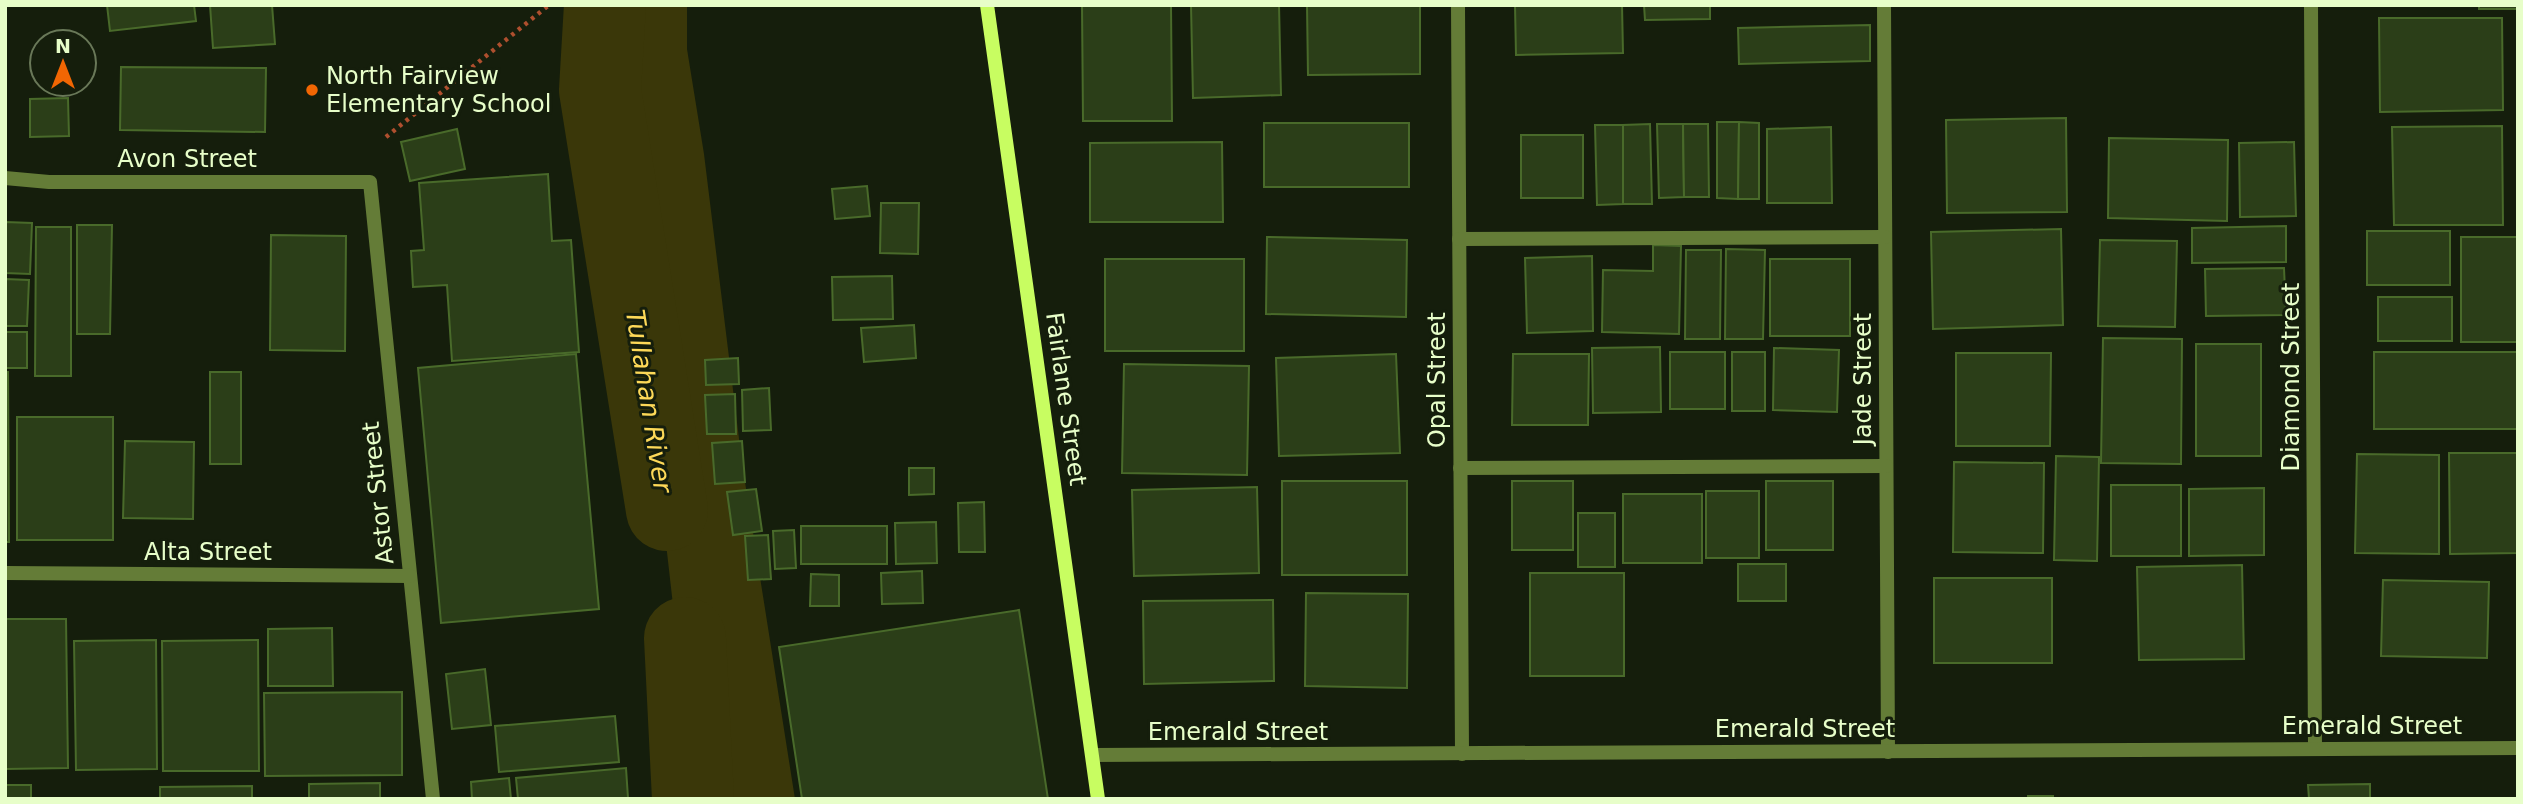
<svg xmlns="http://www.w3.org/2000/svg" width="2523" height="804" font-family="'DejaVu Sans',sans-serif">
<style>
.water{fill:#3a3709}
.lines{fill:none;stroke-linecap:round;stroke-linejoin:round}
.river{stroke:#3a3709;stroke-width:82}
.building{fill:#2b3e18;stroke:#496a2a;stroke-width:2}
.path{stroke:#ae4f2e;stroke-width:4.5;stroke-dasharray:3.5 5;stroke-linecap:butt}
.street{stroke:#647c37;stroke-width:14}
.secondary{stroke:#c8fd61;stroke-width:14}
.poi-dot{fill:#f16603;stroke:#151e0c;stroke-width:2.5}
.labels{text-anchor:middle;stroke-width:6;stroke-linejoin:round;paint-order:stroke}
.poi-label{font-size:24px;fill:#e7fec9;stroke:#151e0c;text-anchor:start}
.street-label{font-size:24px;fill:#e7fec9;stroke:#151e0c}
.water-label{font-size:26px;font-style:italic;fill:#fdd958;stroke:#151e0c}
</style>
<rect width="100%" height="100%" fill="#151e0c"/>
<polygon class="water" points="608,5 687,5 687,49 704,154 742,463 795,799 695,799 631,235 634,180 609,89"/>
<g class="lines">
<g class="river">
<polyline points="605,5 600,90 667,510"/>
<polyline points="685,638 693,799"/>
</g>
</g>
<g class="building">
<polygon points="107,5 194,5 196,21 110,31"/>
<polygon points="210,5 272,5 275,44 213,48"/>
<polygon points="1082,5 1171,5 1172,121 1083,121"/>
<polygon points="1191,5 1279,5 1281,95 1193,98"/>
<polygon points="1307,5 1420,5 1420,74 1308,75"/>
<polygon points="1515,5 1622,5 1623,53 1516,55"/>
<polygon points="1644,5 1710,5 1710,19 1645,20"/>
<rect x="2479" y="5" width="39" height="4"/>
<polygon points="2379,18 2502,18 2503,110 2380,112"/>
<polygon points="1870,25 1870,61 1739,64 1738,28"/>
<polygon points="121,67 266,68 265,132 120,130"/>
<polygon points="68,98 69,136 30,137 30,99"/>
<polygon points="2066,118 2067,212 1947,213 1946,120"/>
<polygon points="1717,122 1739,122 1738,199 1717,198"/>
<polygon points="1739,122 1759,123 1759,199 1738,199"/>
<rect x="1264" y="123" width="145" height="64"/>
<polygon points="1650,124 1652,204 1623,204 1623,125"/>
<polygon points="1657,124 1683,124 1684,197 1659,198"/>
<polygon points="1683,124 1708,124 1709,197 1684,197"/>
<polygon points="1595,125 1623,125 1623,204 1597,205"/>
<polygon points="2502,126 2503,225 2394,225 2392,127"/>
<polygon points="1831,127 1832,203 1767,203 1767,129"/>
<polygon points="457,129 465,169 410,181 401,142"/>
<rect x="1521" y="135" width="62" height="63"/>
<polygon points="2109,138 2228,140 2227,221 2108,218"/>
<polygon points="1222,142 1223,222 1090,222 1090,143"/>
<polygon points="2294,142 2296,216 2240,217 2239,143"/>
<polygon points="548,174 552,241 571,240 579,352 452,361 447,285 413,287 411,251 424,250 419,183"/>
<polygon points="867,186 870,216 835,219 832,189"/>
<polygon points="881,203 919,203 918,254 880,253"/>
<polygon points="5,222 32,223 30,274 5,273"/>
<polygon points="77,225 112,225 110,334 77,334"/>
<polygon points="2286,226 2286,262 2192,263 2192,228"/>
<polygon points="36,227 71,227 71,376 35,376"/>
<polygon points="2061,229 2063,325 1933,329 1931,232"/>
<rect x="2367" y="231" width="83" height="54"/>
<polygon points="271,235 346,236 345,351 270,350"/>
<polygon points="1267,237 1407,240 1406,317 1266,314"/>
<rect x="2461" y="237" width="57" height="105"/>
<polygon points="2100,240 2177,241 2175,327 2098,326"/>
<polygon points="1653,245 1681,246 1679,334 1602,332 1603,270 1653,271"/>
<polygon points="1726,249 1765,250 1763,339 1725,339"/>
<polygon points="1686,250 1721,250 1720,339 1685,339"/>
<polygon points="1592,256 1593,331 1527,333 1525,258"/>
<rect x="1105" y="259" width="139" height="92"/>
<rect x="1770" y="259" width="80" height="77"/>
<polygon points="2284,268 2286,315 2206,316 2205,269"/>
<polygon points="892,276 893,319 833,320 832,277"/>
<polygon points="5,279 29,280 27,326 5,326"/>
<rect x="2378" y="297" width="74" height="44"/>
<polygon points="914,325 916,358 864,362 861,328"/>
<rect x="5" y="332" width="22" height="36"/>
<polygon points="2103,338 2182,339 2181,464 2101,463"/>
<rect x="2196" y="344" width="65" height="112"/>
<polygon points="1660,347 1661,412 1593,413 1592,348"/>
<polygon points="1774,348 1839,350 1837,412 1773,410"/>
<rect x="1670" y="352" width="55" height="57"/>
<rect x="1732" y="352" width="33" height="59"/>
<rect x="2374" y="352" width="144" height="77"/>
<polygon points="1956,353 2051,353 2050,446 1956,446"/>
<polygon points="576,354 599,609 441,623 418,368"/>
<polygon points="1396,354 1400,453 1279,456 1276,358"/>
<polygon points="1513,354 1589,354 1588,425 1512,425"/>
<polygon points="738,358 739,384 706,385 705,360"/>
<polygon points="1124,364 1249,366 1247,475 1122,473"/>
<polygon points="5,372 8,372 9,542 5,542"/>
<rect x="210" y="372" width="31" height="92"/>
<polygon points="769,388 771,430 743,431 742,390"/>
<polygon points="735,394 736,434 707,434 705,395"/>
<rect x="17" y="417" width="96" height="123"/>
<polygon points="125,441 194,442 193,519 123,518"/>
<polygon points="742,441 745,482 715,484 712,443"/>
<polygon points="2449,453 2518,453 2518,553 2450,554"/>
<polygon points="2357,454 2439,455 2439,554 2355,553"/>
<polygon points="2056,456 2099,457 2097,561 2054,560"/>
<polygon points="1954,462 2044,463 2043,553 1953,552"/>
<polygon points="909,468 934,468 934,494 909,495"/>
<rect x="1282" y="481" width="125" height="94"/>
<rect x="1512" y="481" width="61" height="69"/>
<rect x="1766" y="481" width="67" height="69"/>
<rect x="2111" y="485" width="70" height="71"/>
<polygon points="1257,487 1259,573 1134,576 1132,490"/>
<polygon points="2264,488 2264,555 2189,556 2189,489"/>
<polygon points="756,489 762,531 733,535 727,492"/>
<rect x="1706" y="491" width="53" height="67"/>
<rect x="1623" y="494" width="79" height="69"/>
<polygon points="984,502 985,552 959,552 958,503"/>
<rect x="1578" y="513" width="37" height="54"/>
<polygon points="936,522 937,563 896,564 895,523"/>
<rect x="801" y="526" width="86" height="38"/>
<polygon points="794,530 796,568 775,569 773,531"/>
<polygon points="768,535 771,579 748,580 745,536"/>
<rect x="1738" y="564" width="48" height="37"/>
<polygon points="2242,565 2244,659 2139,660 2137,567"/>
<polygon points="922,571 923,603 882,604 881,573"/>
<rect x="1530" y="573" width="94" height="103"/>
<polygon points="811,574 839,575 839,606 810,606"/>
<rect x="1934" y="578" width="118" height="85"/>
<polygon points="2383,580 2489,582 2487,658 2381,656"/>
<polygon points="1306,593 1408,594 1407,688 1305,686"/>
<polygon points="1273,600 1274,681 1144,684 1143,601"/>
<polygon points="1019,610 1048,799 802,799 779,647"/>
<polygon points="5,619 66,619 68,768 5,769"/>
<polygon points="332,628 333,686 268,686 268,629"/>
<polygon points="156,640 157,769 76,770 74,641"/>
<polygon points="258,640 259,771 163,771 162,641"/>
<polygon points="485,669 491,725 452,729 446,674"/>
<polygon points="402,692 402,775 265,776 264,693"/>
<polygon points="615,716 619,762 499,772 495,726"/>
<polygon points="626,768 628,798 518,799 516,778"/>
<polygon points="509,778 511,799 472,799 471,782"/>
<polygon points="380,783 380,799 309,799 309,784"/>
<polygon points="2370,784 2370,799 2309,799 2308,785"/>
<rect x="5" y="785" width="26" height="14"/>
<polygon points="252,786 252,799 160,799 160,787"/>
<rect x="2028" y="796" width="25" height="3"/>
</g>
<g class="lines">
<polyline class="path" points="386,137 549,5"/>
<g class="street">
<polyline points="1458,5 1462,754"/>
<polyline points="1884,5 1888,752"/>
<polyline points="2311,5 2315,749"/>
<polyline points="5,178 49,182 370,182 433,799"/>
<polyline points="1459,239 1885,237"/>
<polyline points="1460,468 1886,466"/>
<polyline points="5,573 410,576"/>
<polyline points="1093,755 2518,748"/>
</g>
<polyline class="secondary" points="987,5 1098,799"/>
</g>
<circle class="poi-dot" cx="312" cy="90" r="7"/>
<g class="labels">
<g class="poi-label">
<text x="326" y="84">North Fairview<tspan x="326" dy="28">Elementary School</tspan></text>
</g>
<g class="street-label">
<text x="187" y="167">Avon Street</text>
<text transform="translate(2291 377) rotate(-90)" y="8">Diamond Street</text>
<text transform="translate(1863 379) rotate(-90)" y="8">Jade Street</text>
<text transform="translate(1437 380) rotate(-90)" y="8">Opal Street</text>
<text transform="translate(1066 399) rotate(82)" y="8">Fairlane Street</text>
<text transform="translate(378 493) rotate(-96)" y="8">Astor Street</text>
<text x="208" y="560">Alta Street</text>
<text x="2372" y="734">Emerald Street</text>
<text x="1805" y="737">Emerald Street</text>
<text x="1238" y="740">Emerald Street</text>
</g>
<g class="water-label">
<text transform="translate(649 401) rotate(81)" y="9">Tullahan River</text>
</g>
</g>
<rect width="2523" height="804" fill="none" stroke="#e7fec9" stroke-width="14"/>
<g transform="translate(63 63)"><circle r="33" fill="#151e0c" stroke="#697858" stroke-width="2"/>
<path d="M0-5L12 26L0 18L-12 26Z" fill="#f16603"/>
<text y="-10" font-size="19" font-weight="bold" text-anchor="middle" fill="#e7fec9">N</text>
</g>
</svg>
